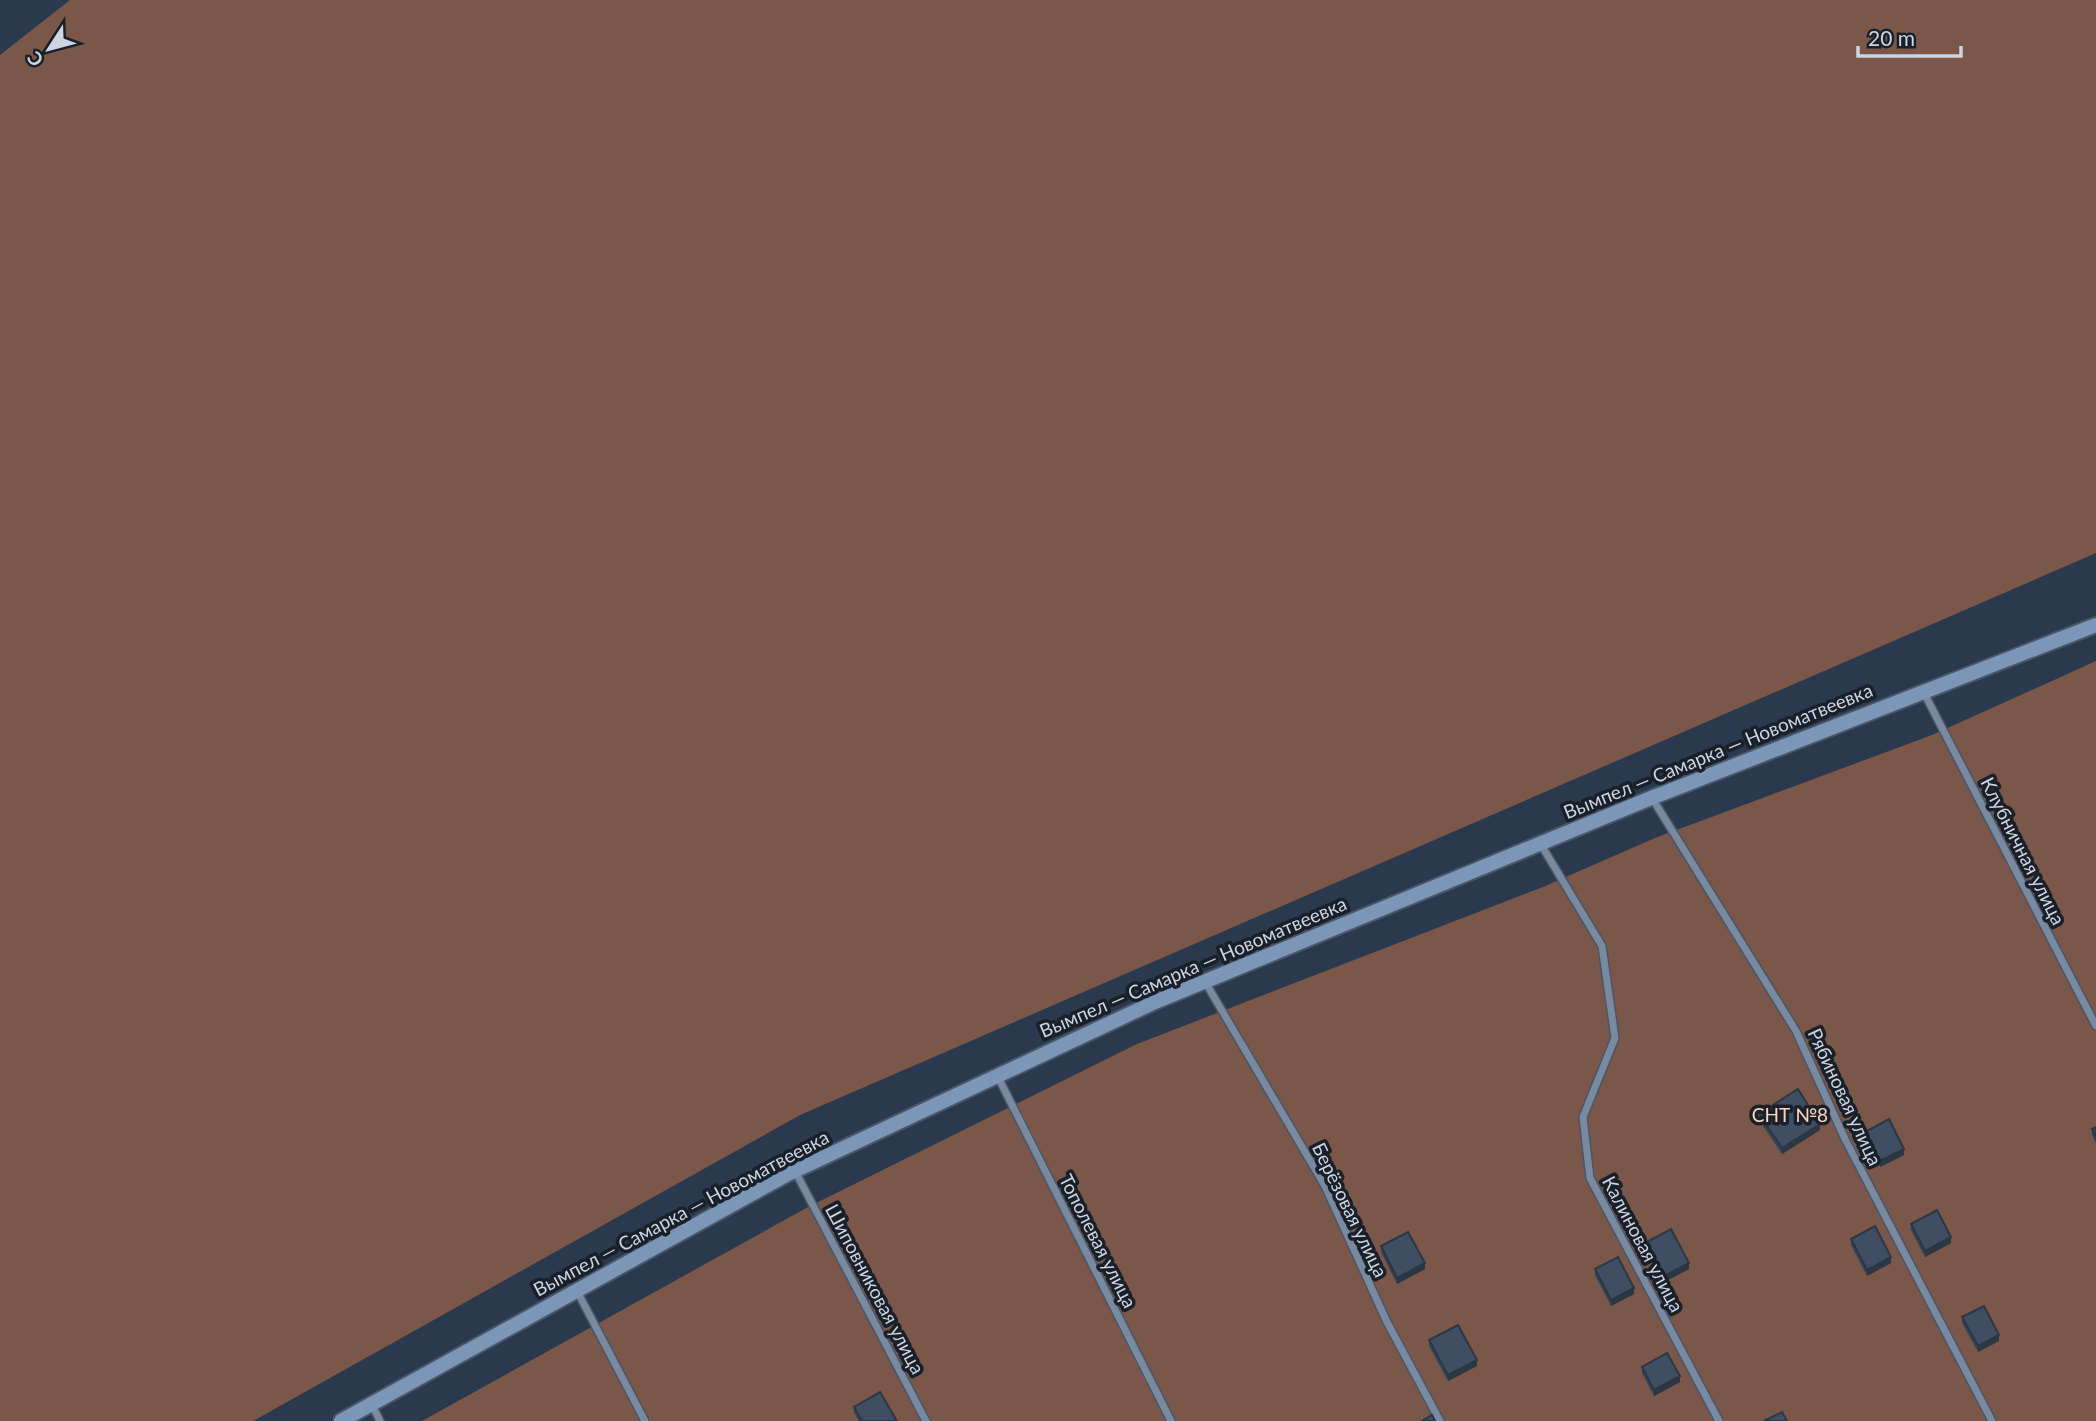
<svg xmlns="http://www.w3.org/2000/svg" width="2096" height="1421" font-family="Lato,sans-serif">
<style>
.green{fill:#7b5749}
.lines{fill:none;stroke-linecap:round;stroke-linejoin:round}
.street-casing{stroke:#4a5666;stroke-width:10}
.secondary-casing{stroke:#4a5666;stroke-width:18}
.street{stroke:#7889a0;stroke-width:7}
.secondary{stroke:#7c96b8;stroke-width:14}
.wall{fill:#364355}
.shaded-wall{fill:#2c3745}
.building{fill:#3f4e63;stroke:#2c3745;stroke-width:2}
.labels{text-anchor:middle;stroke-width:7;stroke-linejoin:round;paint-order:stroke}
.street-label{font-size:19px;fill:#ccd5e1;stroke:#192029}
.park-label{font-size:19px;fill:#fed1c0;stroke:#192029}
</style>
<rect width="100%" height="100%" fill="#2a394d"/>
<g class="green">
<polygon points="70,0 2096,0 2096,553 800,1115 253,1421 0,1421 0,55"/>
<polygon points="2096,661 2096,1421 422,1421 808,1207 1137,1044 1543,887 1655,838 1932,735"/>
</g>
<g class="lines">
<g class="street-casing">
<g id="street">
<polyline points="1923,691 2096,1026"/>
<polyline points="1652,798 1796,1031 1845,1139 1992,1421"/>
<polyline points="1540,843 1602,946 1615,1038 1583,1117 1590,1178 1719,1421"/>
<polyline points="1204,980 1325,1186 1387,1322 1440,1421"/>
<polyline points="997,1075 1171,1421"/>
<polyline points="795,1171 926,1421"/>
<polyline points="577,1291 645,1421"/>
<polyline points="371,1403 380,1421"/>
</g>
</g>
<g class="secondary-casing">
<polyline id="secondary" points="341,1421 786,1175 1155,1002 1651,798 2096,625"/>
</g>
<use href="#street" class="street"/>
<use href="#secondary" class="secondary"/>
</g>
<g class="wall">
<polygon points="1759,1114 1820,1130 1782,1154 1759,1120"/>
<polygon points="2096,1127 2096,1143 2092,1135 2092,1129"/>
<polygon points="1865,1132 1904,1155 1880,1167 1865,1138"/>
<polygon points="1911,1224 1951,1243 1925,1257 1911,1230"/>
<polygon points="1851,1239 1891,1263 1867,1276 1851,1245"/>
<polygon points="1645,1243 1689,1269 1662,1283 1645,1249"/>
<polygon points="1381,1246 1425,1269 1397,1284 1381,1252"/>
<polygon points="1595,1269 1634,1294 1611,1306 1595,1275"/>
<polygon points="1962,1317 1999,1341 1978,1352 1962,1323"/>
<polygon points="1429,1340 1477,1366 1448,1381 1429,1346"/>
<polygon points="1642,1367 1680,1382 1654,1396 1642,1373"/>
<polygon points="854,1407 897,1421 859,1421 854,1413"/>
</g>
<g class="shaded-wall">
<polygon points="1820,1124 1820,1130 1782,1154 1782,1148"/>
<polygon points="1904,1149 1904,1155 1880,1167 1880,1161"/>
<polygon points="1951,1237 1951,1243 1925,1257 1925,1251"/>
<polygon points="1891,1257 1891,1263 1867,1276 1867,1270"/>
<polygon points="1425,1263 1425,1269 1397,1284 1397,1278"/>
<polygon points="1689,1263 1689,1269 1662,1283 1662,1277"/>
<polygon points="1634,1288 1634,1294 1611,1306 1611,1300"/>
<polygon points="1999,1335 1999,1341 1978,1352 1978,1346"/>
<polygon points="1477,1360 1477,1366 1448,1381 1448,1375"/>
<polygon points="1680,1376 1680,1382 1654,1396 1654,1390"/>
</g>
<g class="building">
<polygon points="1798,1089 1820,1124 1782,1148 1759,1114"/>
<polygon points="1889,1119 1904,1149 1880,1161 1865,1132"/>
<polygon points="2096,1127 2096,1137 2092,1129"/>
<polygon points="1937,1210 1951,1237 1925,1251 1911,1224"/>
<polygon points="1875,1226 1891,1257 1867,1270 1851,1239"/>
<polygon points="1671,1229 1689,1263 1662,1277 1645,1243"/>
<polygon points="1408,1232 1425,1263 1397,1278 1381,1246"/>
<polygon points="1618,1257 1634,1288 1611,1300 1595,1269"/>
<polygon points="1984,1306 1999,1335 1978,1346 1962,1317"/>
<polygon points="1458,1325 1477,1360 1448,1375 1429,1340"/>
<polygon points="1667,1353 1680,1376 1654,1390 1642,1367"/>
<polygon points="880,1392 897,1421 862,1421 854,1407"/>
<polygon points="1782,1412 1787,1421 1764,1421"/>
<polygon points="1432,1415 1435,1421 1422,1421"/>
</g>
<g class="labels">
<g class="street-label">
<text transform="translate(1718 751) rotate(-22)" y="7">Вымпел — Самарка — Новоматвеевка</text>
<text transform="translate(2023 851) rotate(63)" y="7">Клубничная улица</text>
<text transform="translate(1193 967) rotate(-23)" y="7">Вымпел — Самарка — Новоматвеевка</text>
<text transform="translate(1845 1097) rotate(65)" y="7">Рябиновая улица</text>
<text transform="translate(1350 1210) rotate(64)" y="7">Берёзовая улица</text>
<text transform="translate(681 1213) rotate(-28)" y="7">Вымпел — Самарка — Новоматвеевка</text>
<text transform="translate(1098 1241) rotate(63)" y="7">Тополевая улица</text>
<text transform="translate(1643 1244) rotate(62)" y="7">Калиновая улица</text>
<text transform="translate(875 1289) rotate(62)" y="7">Шиповниковая улица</text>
</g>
<g class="park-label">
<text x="1790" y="1122">СНТ №8</text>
</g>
</g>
<g transform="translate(49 49) rotate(234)" stroke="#192029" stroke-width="5" paint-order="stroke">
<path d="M0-5L12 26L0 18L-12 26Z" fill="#ccd5e1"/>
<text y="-10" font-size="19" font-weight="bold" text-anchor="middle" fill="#ccd5e1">С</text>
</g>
<path d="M1858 46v10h103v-10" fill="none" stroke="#ccd5e1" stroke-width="3.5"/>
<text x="1868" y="46" font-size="21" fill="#ccd5e1" stroke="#192029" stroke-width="5" paint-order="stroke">20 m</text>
</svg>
